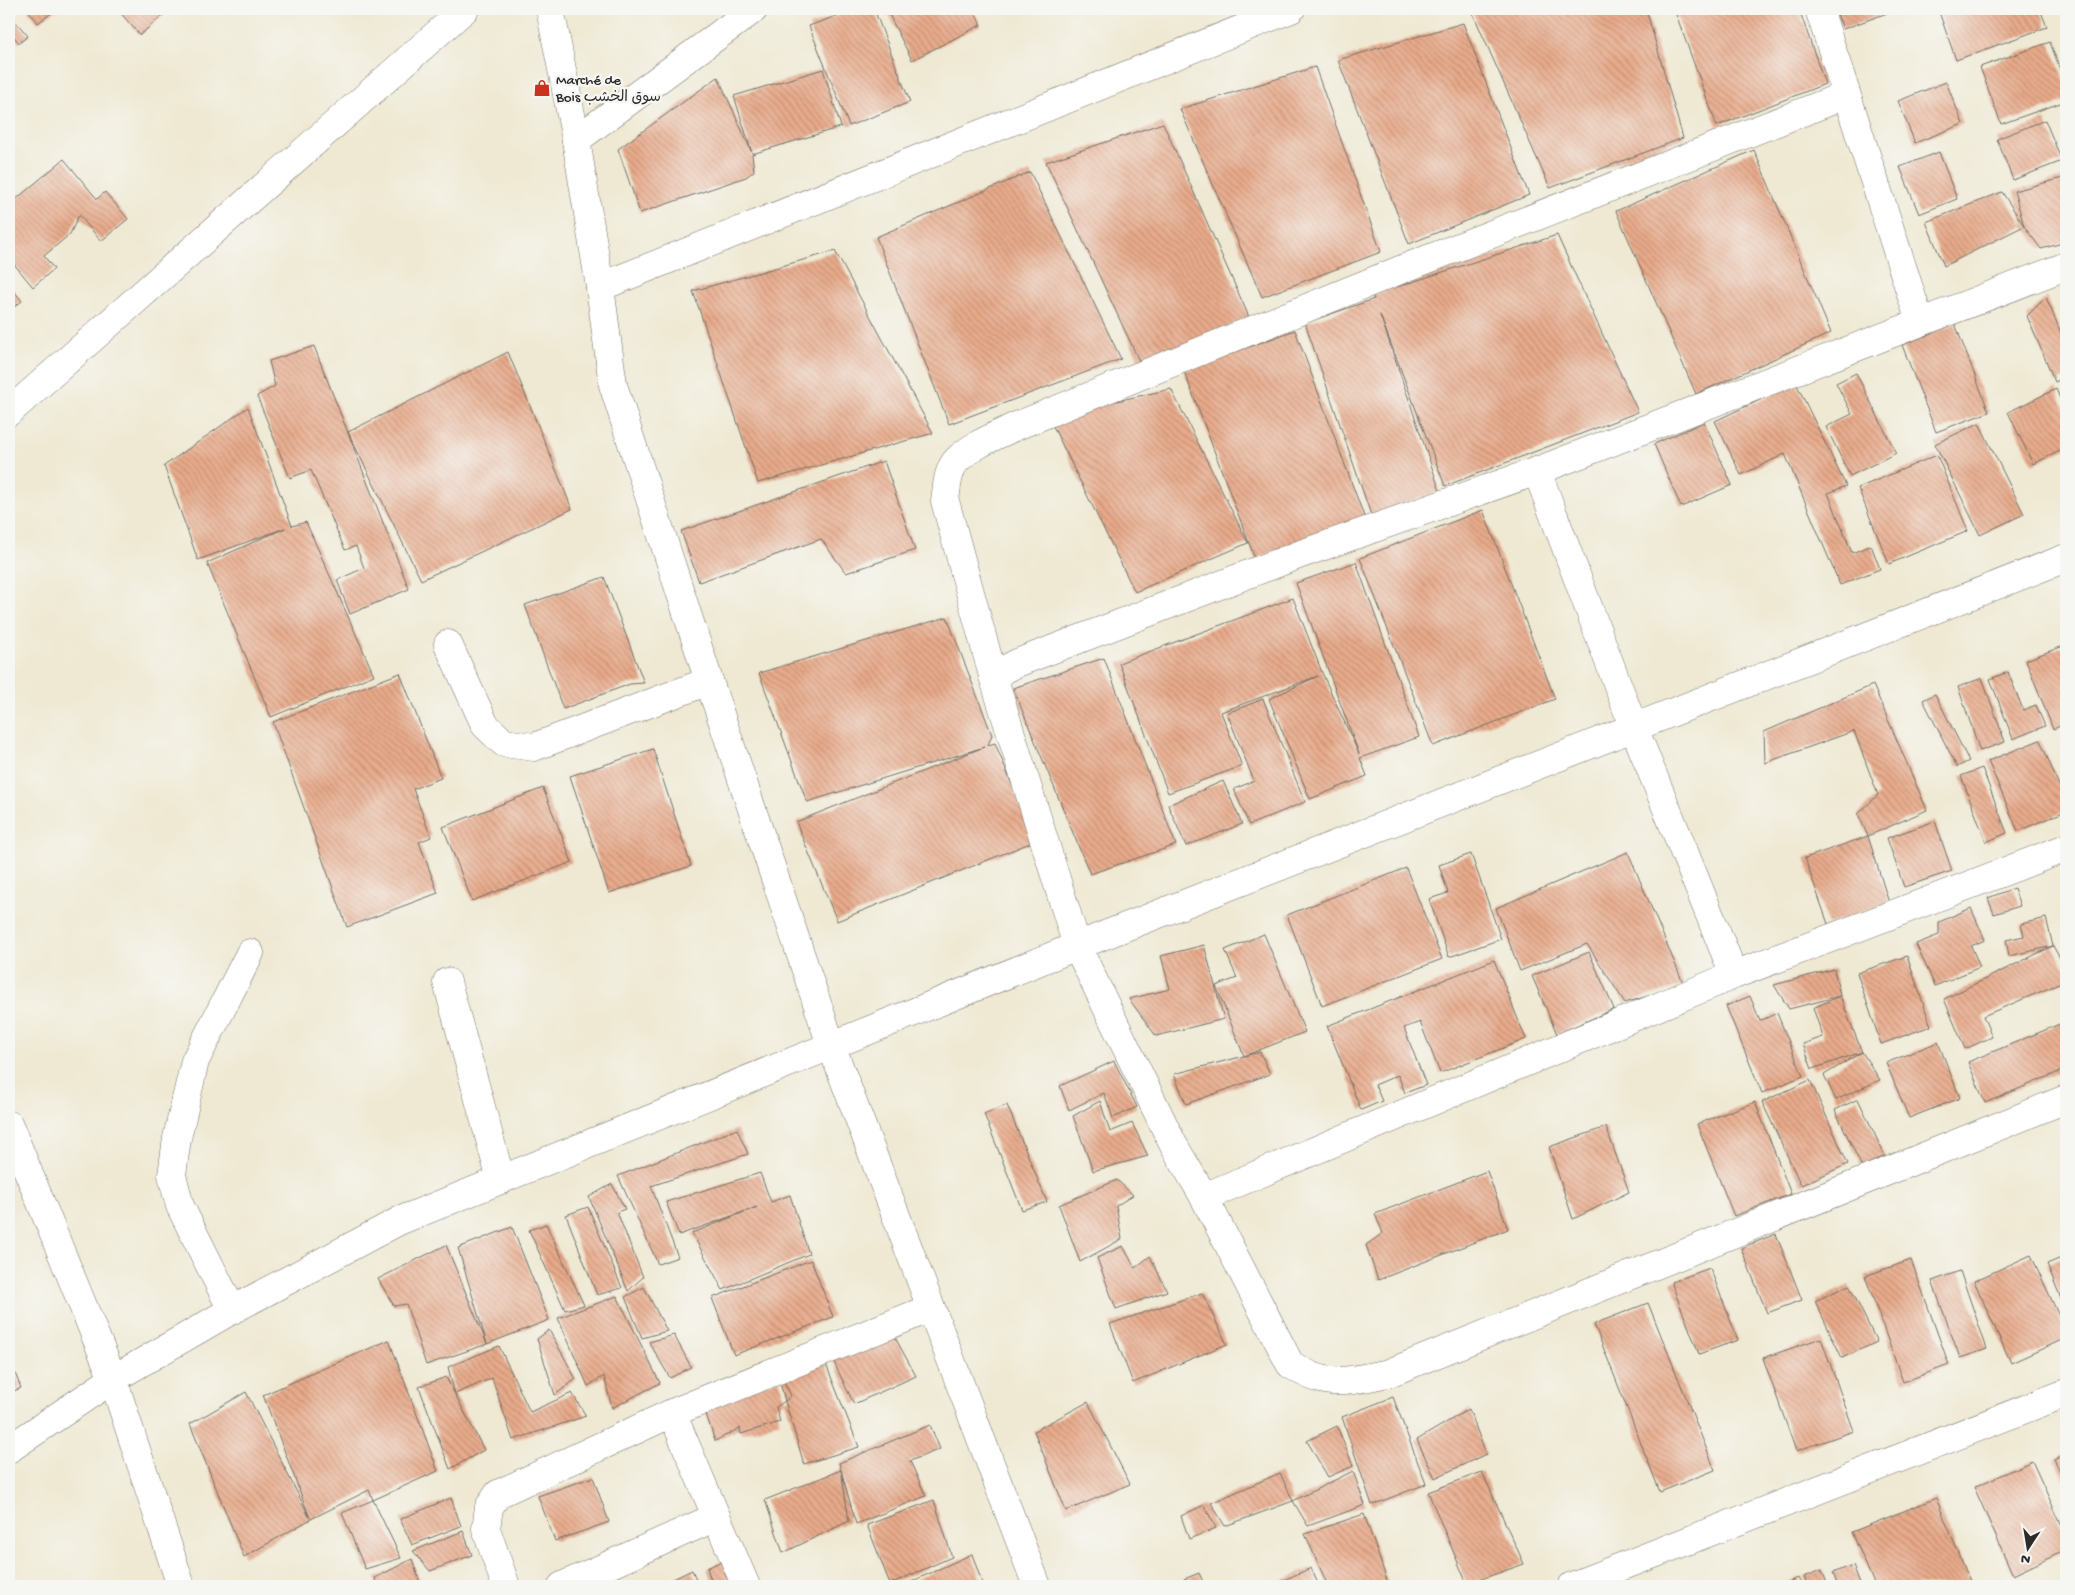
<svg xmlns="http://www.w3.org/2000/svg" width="2075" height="1595" font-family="'Gochi Hand','Playpen Sans Arabic',sans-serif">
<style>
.building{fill:url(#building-back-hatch)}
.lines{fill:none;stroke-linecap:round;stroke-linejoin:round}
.minor-casing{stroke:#706e66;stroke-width:29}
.major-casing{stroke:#706e66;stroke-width:29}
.minor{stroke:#fff;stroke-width:28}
.major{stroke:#fff;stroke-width:28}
.labels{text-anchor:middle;stroke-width:4.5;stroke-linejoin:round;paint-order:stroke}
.poi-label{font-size:15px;fill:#2b2b2b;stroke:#f6f6f2;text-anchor:start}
</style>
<defs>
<pattern id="building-back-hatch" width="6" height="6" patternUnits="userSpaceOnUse" patternTransform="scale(1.25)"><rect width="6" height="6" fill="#e9ab8b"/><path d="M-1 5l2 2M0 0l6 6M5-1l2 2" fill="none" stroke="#bd8b72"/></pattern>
</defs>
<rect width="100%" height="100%" fill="#f6f6f2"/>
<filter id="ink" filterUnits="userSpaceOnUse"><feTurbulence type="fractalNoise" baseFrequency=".02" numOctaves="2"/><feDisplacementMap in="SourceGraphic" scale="10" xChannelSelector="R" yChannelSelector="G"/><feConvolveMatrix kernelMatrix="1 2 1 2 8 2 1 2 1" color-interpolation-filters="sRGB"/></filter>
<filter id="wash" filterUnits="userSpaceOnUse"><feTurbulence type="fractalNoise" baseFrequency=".0096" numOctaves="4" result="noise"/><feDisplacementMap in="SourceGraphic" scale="20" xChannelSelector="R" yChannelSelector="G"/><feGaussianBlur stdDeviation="1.12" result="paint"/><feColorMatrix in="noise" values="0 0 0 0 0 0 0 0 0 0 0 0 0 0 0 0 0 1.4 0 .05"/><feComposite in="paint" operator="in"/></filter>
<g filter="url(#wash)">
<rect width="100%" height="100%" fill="#efe9d3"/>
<g id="blocks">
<g class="building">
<polygon points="27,9 57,9 38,23"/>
<polygon points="117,9 166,9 168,11 140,35"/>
<polygon points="855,9 874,9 910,102 849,126 809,26"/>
<polygon points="886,9 973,9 981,25 912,60"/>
<polygon points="1471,9 1646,9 1683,138 1550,188"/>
<polygon points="1674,9 1799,9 1825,84 1717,126"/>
<polygon points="1835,9 1888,9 1890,12 1843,29"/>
<polygon points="1938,9 2040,9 2047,27 1956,60"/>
<polygon points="10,15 28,36 19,43 9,30"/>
<polygon points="1463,23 1529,195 1409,244 1338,60"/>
<polygon points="2050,42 2066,86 2066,101 2001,124 1980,67"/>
<polygon points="1315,67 1381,252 1262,297 1180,109"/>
<polygon points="823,69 841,127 752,154 754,171 746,177 640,213 618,149 718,77 752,153 734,96"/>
<polygon points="1946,82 1963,124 1915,143 1898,101"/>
<polygon points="2045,120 2062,161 2013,180 1997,139"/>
<polygon points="1163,123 1249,317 1141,365 1046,162"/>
<polygon points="1754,150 1831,333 1696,394 1616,211"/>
<polygon points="1939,152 1957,199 1919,214 1900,167"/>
<polygon points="64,159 97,199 105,192 128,219 101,241 79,215 70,234 44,256 54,269 33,287 9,258 9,205"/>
<polygon points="1030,172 1121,359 949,424 876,237"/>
<polygon points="2066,177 2066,242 2041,249 2024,226 1944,266 1926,222 2002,192 2024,226 2014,191"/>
<polygon points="1557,235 1638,412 1445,486 1380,315 1440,491 1371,515 1305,323 1374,299 1372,295"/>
<polygon points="835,251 933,433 758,483 693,291"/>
<polygon points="9,285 22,301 9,311"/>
<polygon points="2046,297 2066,345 2066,377 2055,382 2027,316"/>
<polygon points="1955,324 1989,412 1936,432 1902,345"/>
<polygon points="1295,330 1365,519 1255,559 1184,371"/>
<polygon points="314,346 409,589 350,614 337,580 364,568 356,546 345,550 311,470 290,478 257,396 275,386 269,361"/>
<polygon points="508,352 572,509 421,580 348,432"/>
<polygon points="1856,373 1896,453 1850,476 1826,427 1852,414 1836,383"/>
<polygon points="1796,383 1846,486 1828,493 1852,553 1871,545 1880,569 1840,585 1785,454 1741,475 1715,421"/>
<polygon points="1171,389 1248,543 1135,592 1048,416"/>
<polygon points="2056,389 2066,412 2066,448 2033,464 2008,412"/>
<polygon points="248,407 292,526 306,522 374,675 271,717 207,563 285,528 198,560 164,466"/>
<polygon points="1704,422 1732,485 1681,507 1654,444"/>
<polygon points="1979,423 2024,514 1980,535 1935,444"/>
<polygon points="1937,455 1968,531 1889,564 1858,488"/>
<polygon points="884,461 915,550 846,573 821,539 699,582 681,531"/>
<polygon points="1483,510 1555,699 1433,746 1360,558"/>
<polygon points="1356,562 1419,737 1360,758 1367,776 1310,799 1269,699 1318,676 1221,712 1242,766 1168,793 1119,663 1293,598 1323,675 1359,754 1296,583"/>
<polygon points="604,577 644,683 630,684 563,709 525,605"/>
<polygon points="947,617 992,735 988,745 995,743 1035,841 837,921 796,822 984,747 807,802 759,673"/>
<polygon points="2066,645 2066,724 2053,729 2026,660"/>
<polygon points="1104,658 1176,845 1090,874 1013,688"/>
<polygon points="2008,672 2023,710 2036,705 2045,726 2013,739 1990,679"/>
<polygon points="400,673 441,778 413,789 431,837 419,842 438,893 347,927 273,722"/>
<polygon points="1982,678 2005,742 1980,751 1958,687"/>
<polygon points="1873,685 1927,810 1868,836 1889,903 1828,924 1805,858 1868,836 1858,814 1878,795 1854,731 1765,763 1764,732"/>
<polygon points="1935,694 1969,761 1957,767 1923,700"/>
<polygon points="1263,699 1305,802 1249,825 1234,789 1254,781 1227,713"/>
<polygon points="2040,740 2066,802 2066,811 2018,831 1988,761"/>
<polygon points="653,749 691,866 609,893 570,776"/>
<polygon points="1982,768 2007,833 1986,842 1961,776"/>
<polygon points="1223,781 1242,824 1186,846 1168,805"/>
<polygon points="543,788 572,862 472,901 443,827"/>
<polygon points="1935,821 1952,871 1904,887 1887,838"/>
<polygon points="1628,852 1684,985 1625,1003 1587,944 1520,971 1496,908"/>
<polygon points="1471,854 1501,939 1449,957 1429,899 1448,893 1439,865"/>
<polygon points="1406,868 1442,959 1322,1006 1287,915"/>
<polygon points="2014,888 2020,906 1994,914 1988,898"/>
<polygon points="1971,908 1985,940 1971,946 1980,967 1935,986 1916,944 1939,935 1939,922"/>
<polygon points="2046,918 2053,946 2066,969 2066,981 1983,1016 1992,1037 1965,1049 1944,999 2053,946 2009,956 2006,940 2024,936 2021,924"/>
<polygon points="1264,934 1305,1032 1244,1056 1216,986 1237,978 1225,950"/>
<polygon points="1204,945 1224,1019 1156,1036 1129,999 1170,989 1161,956"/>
<polygon points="1589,952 1614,1009 1557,1034 1532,976"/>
<polygon points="1907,956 1931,1026 1881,1044 1857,973"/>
<polygon points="1494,960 1526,1039 1440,1073 1420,1022 1404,1028 1426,1085 1405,1093 1398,1075 1375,1085 1382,1101 1361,1110 1327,1026"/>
<polygon points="1834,969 1840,996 1862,1052 1880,1080 1836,1100 1824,1075 1862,1052 1812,1069 1803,1044 1823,1037 1813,1008 1840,996 1789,1009 1774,985"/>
<polygon points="1750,996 1760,1021 1777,1013 1803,1076 1762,1093 1726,1006"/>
<polygon points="2062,1023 2066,1032 2066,1069 1985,1103 1968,1062"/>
<polygon points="1938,1042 1960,1098 1909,1118 1886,1063"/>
<polygon points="1260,1052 1270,1074 1186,1104 1174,1074"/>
<polygon points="1114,1061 1137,1107 1113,1118 1104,1093 1069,1110 1060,1086"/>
<polygon points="1810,1080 1848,1164 1801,1185 1762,1102"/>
<polygon points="1858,1099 1885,1156 1862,1167 1835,1110"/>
<polygon points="1100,1101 1110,1132 1132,1123 1148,1156 1093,1171 1073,1116"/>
<polygon points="1755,1102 1791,1194 1734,1216 1697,1124"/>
<polygon points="1007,1105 1047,1202 1022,1210 984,1114"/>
<polygon points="1606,1127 1629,1192 1573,1219 1549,1147"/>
<polygon points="737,1129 748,1154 651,1186 678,1257 658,1264 618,1176"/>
<polygon points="1487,1171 1508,1229 1378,1280 1366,1245 1383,1233 1375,1214"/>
<polygon points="760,1173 771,1202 790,1195 809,1254 723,1290 692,1233 757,1207 679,1235 666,1202"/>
<polygon points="1117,1180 1133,1195 1116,1206 1122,1239 1080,1262 1059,1205"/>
<polygon points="612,1184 625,1209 617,1212 643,1277 628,1291 589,1197"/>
<polygon points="588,1207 622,1288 597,1295 566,1215"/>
<polygon points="546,1224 584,1305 565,1310 529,1230"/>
<polygon points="512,1227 549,1320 487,1344 458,1248"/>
<polygon points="1776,1234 1802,1300 1767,1313 1741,1248"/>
<polygon points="446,1245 487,1344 426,1365 406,1304 394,1306 378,1279"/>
<polygon points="1123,1246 1135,1268 1150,1256 1167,1291 1116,1309 1097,1258"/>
<polygon points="2031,1255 2066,1331 2066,1338 2011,1363 1974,1281"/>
<polygon points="2066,1256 2066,1311 2047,1264"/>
<polygon points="811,1260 833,1317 734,1355 712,1298"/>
<polygon points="1911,1260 1949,1365 1903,1382 1865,1276"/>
<polygon points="1710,1268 1738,1340 1699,1354 1671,1282"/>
<polygon points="1960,1271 1987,1349 1960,1358 1932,1281"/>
<polygon points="1849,1285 1877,1342 1842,1358 1815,1301"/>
<polygon points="644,1287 667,1331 642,1338 625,1297"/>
<polygon points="1202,1293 1227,1344 1133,1383 1110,1324"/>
<polygon points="617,1296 660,1383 612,1408 604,1376 588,1386 558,1318"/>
<polygon points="1648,1303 1715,1470 1660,1492 1594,1324"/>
<polygon points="549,1330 576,1379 555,1395 537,1339"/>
<polygon points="891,1330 916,1376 854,1404 830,1354"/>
<polygon points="674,1335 691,1367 670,1378 649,1342"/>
<polygon points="1821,1338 1854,1431 1796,1451 1763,1358"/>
<polygon points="389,1340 438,1471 373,1500 401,1558 365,1569 342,1513 373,1500 369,1490 311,1519 244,1557 190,1424 246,1392 310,1518 263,1395"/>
<polygon points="499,1346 530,1412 572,1393 586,1416 513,1440 492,1378 455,1394 448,1367"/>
<polygon points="823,1357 859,1447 804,1464 785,1401 776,1407 780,1422 741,1434 740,1428 715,1441 703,1405 779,1379 785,1401 791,1396 781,1375"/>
<polygon points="9,1358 21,1388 9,1393"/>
<polygon points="446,1377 484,1450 450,1469 419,1387"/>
<polygon points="1393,1397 1426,1484 1372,1505 1342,1417"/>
<polygon points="1088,1402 1130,1484 1066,1511 1034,1431"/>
<polygon points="1469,1409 1486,1454 1435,1478 1417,1440"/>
<polygon points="930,1425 940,1449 910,1461 926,1496 856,1524 839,1463"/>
<polygon points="1337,1426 1353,1466 1328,1477 1307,1441"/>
<polygon points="2066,1453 2066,1483 2054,1459"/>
<polygon points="2032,1461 2066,1535 2066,1550 2013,1575 1974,1487"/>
<polygon points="841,1470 849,1521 783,1553 765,1500"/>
<polygon points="1353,1471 1365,1505 1308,1526 1293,1501"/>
<polygon points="1482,1472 1524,1564 1467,1584 1428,1492"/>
<polygon points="1280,1473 1293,1501 1225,1526 1211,1503"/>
<polygon points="593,1477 609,1522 555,1541 538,1496"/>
<polygon points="451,1498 461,1526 412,1545 400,1519"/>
<polygon points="1936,1498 1972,1586 1875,1586 1852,1532"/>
<polygon points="934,1500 952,1557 890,1584 867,1525"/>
<polygon points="1204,1505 1216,1528 1189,1539 1181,1516"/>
<polygon points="1364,1514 1389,1586 1328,1586 1305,1534"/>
<polygon points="463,1531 472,1555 430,1571 413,1551"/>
<polygon points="972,1554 983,1586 902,1586"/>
<polygon points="728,1558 739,1586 713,1586 707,1568"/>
<polygon points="412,1559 421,1586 377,1586 375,1578"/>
<polygon points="1853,1565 1861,1586 1838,1586 1833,1573"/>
<polygon points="1311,1568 1319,1586 1270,1586"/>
<polygon points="692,1570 699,1586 669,1586 667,1582"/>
<polygon points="1822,1570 1828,1586 1808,1586 1804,1577"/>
<polygon points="1199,1573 1205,1586 1186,1586 1184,1579"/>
<polygon points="1798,1578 1802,1586 1778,1586"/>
</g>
</g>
</g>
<g filter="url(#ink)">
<use href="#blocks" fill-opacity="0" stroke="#706e66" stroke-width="1"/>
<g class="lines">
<g class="minor-casing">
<g id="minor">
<polyline points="550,9 576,140 600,287 613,385 709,681 831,1045 1037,1586"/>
<polyline points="1819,9 1920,322"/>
<polyline points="576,140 754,9"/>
<polyline points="2066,266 1537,471 1301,554 1017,663 993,676 1077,946 1173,1144 1204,1197 1734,975 2066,848"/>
<polyline points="600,287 1291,9"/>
<polyline points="9,412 465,9"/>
<polyline points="1537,471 1634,728 1734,975"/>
<polyline points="448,644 485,725 504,743 534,747 709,681"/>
<path d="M993,676L945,501C947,488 947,470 957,460C972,445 996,436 1014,427L1400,270L1846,95"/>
<polyline points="447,982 501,1180"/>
<polyline points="9,1125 113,1379 9,1449"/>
<path d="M1204,1197L1290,1364C1329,1390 1346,1381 1389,1373L2066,1099"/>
<polyline points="232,1310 180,1206 172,1175 177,1138 195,1061 250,953"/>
<polyline points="672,1413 746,1586"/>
<polyline points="506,1586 486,1529 489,1507 498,1494 672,1413 931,1308"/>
<polyline points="562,1586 716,1517"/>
<polyline points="1572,1586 2066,1393"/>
</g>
</g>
<g class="major-casing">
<polyline id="major" points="181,1586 113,1379 232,1310 399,1221 1077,946 2066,558"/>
</g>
<use href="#minor" class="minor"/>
<use href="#major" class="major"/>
</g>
</g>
<defs>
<g id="shop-bare" transform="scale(1.35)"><path d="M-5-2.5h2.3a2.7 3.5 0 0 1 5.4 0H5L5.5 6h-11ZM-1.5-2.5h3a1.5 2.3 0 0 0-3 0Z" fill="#c8321e" stroke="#f6f6f2" stroke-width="2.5" paint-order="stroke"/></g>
</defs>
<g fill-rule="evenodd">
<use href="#shop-bare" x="542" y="88"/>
</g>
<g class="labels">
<g class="poi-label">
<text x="556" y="84">Marché de<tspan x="556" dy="17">Bois سوق الخشب</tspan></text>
</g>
</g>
<rect width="2075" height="1595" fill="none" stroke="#f6f6f2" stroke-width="30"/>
<g transform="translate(2028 1548) rotate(192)" stroke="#f6f6f2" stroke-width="4" paint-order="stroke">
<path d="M0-4L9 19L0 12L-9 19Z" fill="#2b2b2b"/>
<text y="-8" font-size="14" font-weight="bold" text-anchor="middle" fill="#2b2b2b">N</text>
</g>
</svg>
